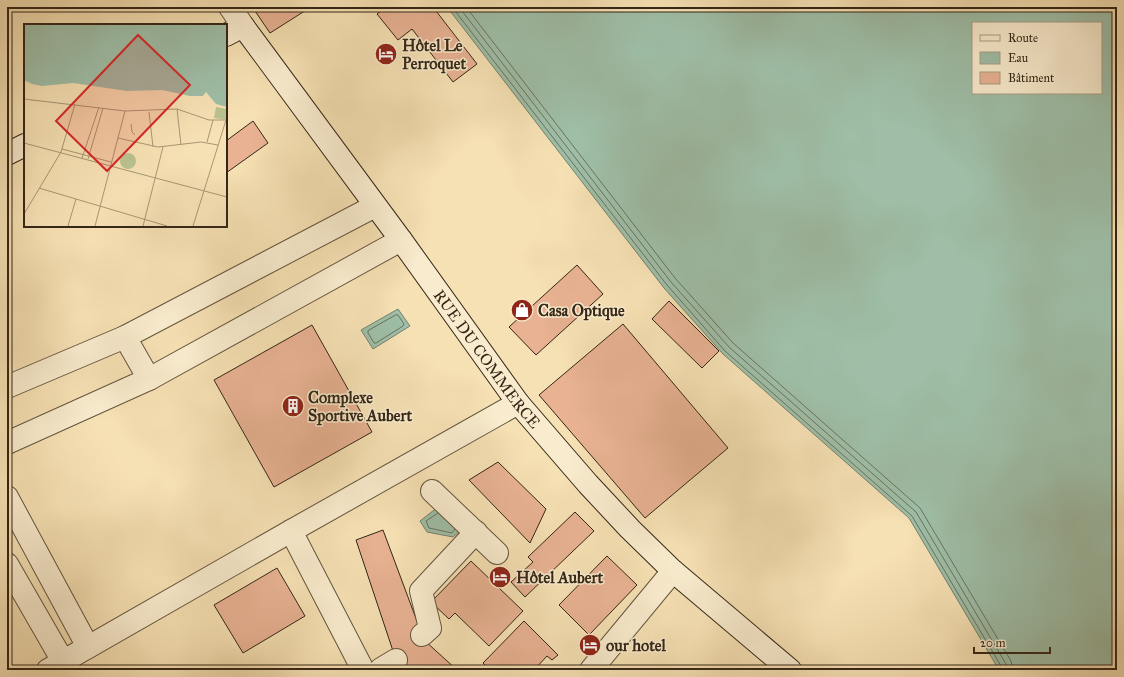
<svg xmlns="http://www.w3.org/2000/svg" width="1124" height="677" font-family="'IM FELL Great Primer',serif">
<style>
.water{fill:#9ebea7;stroke:#74816d;fill-rule:evenodd}
.lines{fill:none;stroke-linecap:round;stroke-linejoin:round}
.shore{stroke:#69725f;stroke-width:1}
.building{fill:#e8b293;stroke:#342617}
.street-casing{stroke:#64553e;stroke-width:24}
.secondary-casing{stroke:#342617;stroke-width:24}
.street{stroke:#f9ecce;stroke-width:22}
.secondary{stroke:#f9ecce;stroke-width:22}
.labels{text-anchor:middle;stroke-width:3;stroke-linejoin:round;paint-order:stroke}
.poi-label{font-size:16px;font-weight:bold;fill:#342617;stroke:#f9ecce;text-anchor:start}
.street-label{font-size:16px;fill:#342617;stroke:#f9ecce}
.inset-river{fill:none;stroke:#9ebea7;stroke-width:2}
.inset-road{fill:none;stroke:#a89675;stroke-width:1}
.view{fill:#d62828;fill-opacity:0.15;stroke:#d62828;stroke-width:2}
.inset-edge{fill:none;stroke:#342617;stroke-width:2}
</style>
<rect width="100%" height="100%" fill="#f6e1b4"/>
<filter id="stains"><feTurbulence type="fractalNoise" baseFrequency=".005" numOctaves="4"/><feColorMatrix values="0 0 0 0 .2 0 0 0 0 .09 0 0 0 0 .02 0 0 0 .5 -.17"/></filter>
<radialGradient id="worn" r=".72"><stop offset=".6" stop-color="#630" stop-opacity="0"/><stop offset="1" stop-color="#630" stop-opacity=".3"/></radialGradient>
<g class="water">
<path d="M447,7H1117V670H999L909,518L723,354L664,288ZM973,23H1101V93H973Z"/>
<polygon points="398,309 410,326 373,349 361,330"/>
<polygon points="438,507 461,530 453,537 427,532 420,521"/>
</g>
<g class="lines">
<g class="shore">
<polyline points="452,7 667,285 725,351 912,516 1001,666 1002,670"/>
<polyline points="459,7 671,282 729,347 916,512 1006,664 1007,670"/>
<polyline points="466,7 675,278 733,343 920,508 1011,661 1013,670"/>
<polygon points="396,315 398,315 404,324 403,326 376,343 374,343 368,333 368,331"/>
<polyline points="438,513 426,521 429,528 452,533 455,529"/>
</g>
</g>
<g class="building">
<polygon points="255,7 311,7 270,33 253,8"/>
<polygon points="386,7 433,7 477,64 453,82 412,29 398,40 377,14"/>
<polygon points="253,121 268,143 226,173 226,141"/>
<polygon points="577,265 603,294 536,355 509,327"/>
<polygon points="669,301 719,351 702,368 652,319"/>
<polygon points="623,324 728,448 645,518 539,395"/>
<polygon points="312,325 372,432 274,487 214,380"/>
<polygon points="498,462 546,509 530,543 469,480"/>
<polygon points="575,512 594,531 525,597 511,582 533,562 528,557"/>
<polygon points="383,530 424,640 457,670 407,670 396,660 356,540"/>
<polygon points="607,556 637,585 589,635 559,605"/>
<polygon points="471,561 523,611 489,646 455,613 449,619 431,602"/>
<polygon points="277,568 305,616 243,653 214,605"/>
<polygon points="524,621 558,655 552,660 547,656 534,670 490,670 483,663"/>
</g>
<g class="lines">
<g class="street-casing">
<g id="street">
<polyline points="230,7 243,26"/>
<polyline points="125,337 149,379"/>
<polyline points="7,387 125,337 375,206"/>
<polyline points="7,443 149,379 401,240"/>
<polyline points="432,491 497,553"/>
<polyline points="7,497 88,647"/>
<polyline points="291,531 363,670"/>
<polyline points="7,564 68,670"/>
<polyline points="422,635 430,628 421,591 476,532"/>
<polyline points="381,669 396,660"/>
<polyline points="48,670 291,531 518,403"/>
<polyline points="591,670 673,571"/>
</g>
</g>
<g class="secondary-casing">
<g id="secondary">
<path id="s1" d="M226,35L243,26L401,240L518,403L588,484L630,529L673,571L790,670"/>
<polyline points="7,154 25,145"/>
</g>
</g>
<use href="#street" class="street"/>
<use href="#secondary" class="secondary"/>
</g>
<defs>
<g id="hotel-disc" transform="scale(1.15)"><circle r="9.5" fill="#8f2418" stroke="#f9ecce"/><path d="M-6-4.5h1.5V1H6V5H4.5V3h-9V5H-6ZM-4 0a1.8 1.8 0 1 1 3.6 0ZM.5 0V-2.5h3Q6-2.5 6 0Z" fill="#fff"/></g>
<g id="shop-disc" transform="scale(1.15)"><circle r="9.5" fill="#8f2418" stroke="#f9ecce"/><path d="M-5-2.5h2.3a2.7 3.5 0 0 1 5.4 0H5L5.5 6h-11ZM-1.5-2.5h3a1.5 2.3 0 0 0-3 0Z" fill="#fff"/></g>
<g id="building-disc" transform="scale(1.15)"><circle r="9.5" fill="#8f2418" stroke="#f9ecce"/><path d="M-4-6H4V6H1V3H-1V6H-4ZM-2.5-4.3h1.7v1.8h-1.7ZM.8-4.3h1.7v1.8H.8ZM-2.5-1h1.7V.8h-1.7ZM.8-1h1.7V.8H.8Z" fill="#fff"/></g>
</defs>
<g fill-rule="evenodd">
<use href="#hotel-disc" x="386" y="54"/>
<use href="#shop-disc" x="522" y="310"/>
<use href="#building-disc" x="293" y="406"/>
<use href="#hotel-disc" x="500" y="577"/>
<use href="#hotel-disc" x="590" y="645"/>
</g>
<g class="labels">
<g class="poi-label">
<text x="402" y="51">Hôtel Le<tspan x="402" dy="18">Perroquet</tspan></text>
<text x="538" y="316">Casa Optique</text>
<text x="308" y="403">Complexe<tspan x="308" dy="18">Sportive Aubert</tspan></text>
<text x="516" y="583">Hôtel Aubert</text>
<text x="606" y="651">our hotel</text>
</g>
<g class="street-label">
<text dy="6" stroke="none"><textPath href="#s1" startOffset="432">RUE DU COMMERCE</textPath></text>
</g>
</g>
<g transform="translate(24 24)">
<rect width="203" height="203" fill="#f6e1b4"/>
<path d="M192,83L203,85V96L190,94ZM96 137a8 8 0 1 1 16 0a8 8 0 1 1-16 0Z" fill="#b9c390"/>
<path d="M0,1H203V83L192,80L182,68L179,72H166L138,66L103,67L49,59L18,62L8,60L0,56Z" fill="#9ebea7"/>
<path class="inset-river" d="M104,1L132,27L148,37L203,56"/>
<path class="inset-road" d="M0,75L101,87L153,85L185,96H203M153,85L157,121M125,88L129,123M107,100L108,108L111,111M94,114L134,123L177,118L194,121M183,118L189,96M0,119L203,173M38,125L87,138M58,134L75,83M64,135L79,84M15,164L143,202M0,190L37,128L51,80M44,202L52,175M71,202L101,87M119,202L139,123M169,202L202,96"/>
<path class="view" d="M114,11L166,61L83,147L32,97Z"/>
<rect width="203" height="203" class="inset-edge"/>
</g>
<rect width="1124" height="677" fill="none" stroke="#f6e1b4" stroke-width="24"/>
<rect x="8" y="8" width="1108" height="661" fill="none" stroke="#342617" stroke-width="2"/>
<rect x="12" y="12" width="1100" height="653" fill="none" stroke="#342617"/>
<rect x="972" y="22" width="130" height="72" fill="#f9ecce" stroke="#aa9d85"/>
<rect x="980" y="35" width="20" height="6" fill="#f9ecce" stroke="#aa9d85"/>
<text x="1008" y="42" font-size="12" fill="#342617">Route</text>
<rect x="980" y="52" width="20" height="12" fill="#9ebea7" stroke="#aa9d85"/>
<text x="1008" y="62" font-size="12" fill="#342617">Eau</text>
<rect x="980" y="72" width="20" height="12" fill="#e8b293" stroke="#aa9d85"/>
<text x="1008" y="82" font-size="12" fill="#342617">Bâtiment</text>
<path d="M974 647v6h76v-6" fill="none" stroke="#342617" stroke-width="2"/>
<text x="980" y="647" font-size="12" fill="#342617" stroke="#f9ecce" stroke-width="3" paint-order="stroke">20 m</text>
<rect width="100%" height="100%" filter="url(#stains)"/>
<rect width="100%" height="100%" fill="url(#worn)"/>
</svg>
